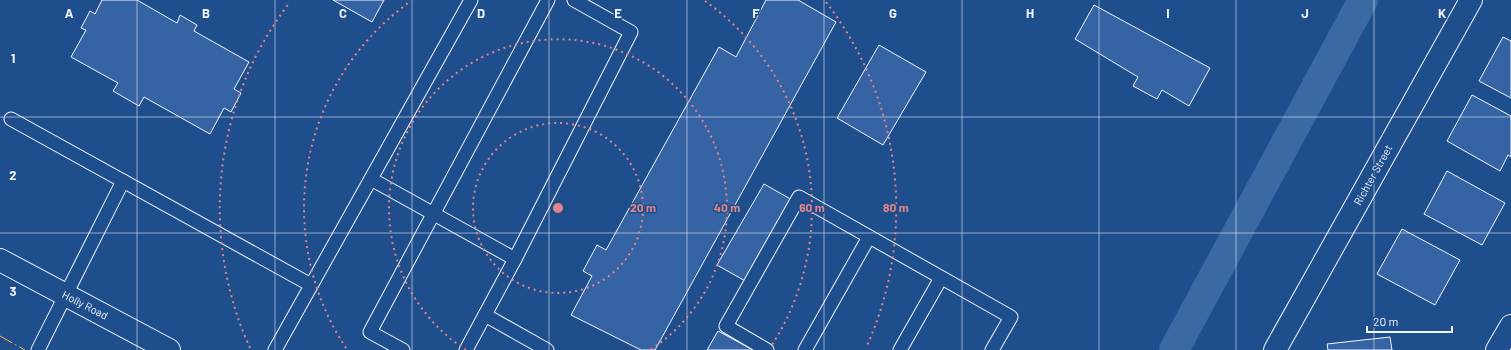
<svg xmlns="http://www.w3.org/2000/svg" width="1511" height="350" font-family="Barlow,sans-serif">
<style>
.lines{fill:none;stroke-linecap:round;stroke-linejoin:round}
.canal{stroke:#3b69a3;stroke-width:30}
.building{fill:#3563a3;stroke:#f2f6ff}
.service-casing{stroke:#f2f6ff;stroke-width:15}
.minor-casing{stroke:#f2f6ff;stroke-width:24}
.tertiary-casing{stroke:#f2f6ff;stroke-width:24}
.secondary-casing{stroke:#f2f6ff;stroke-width:24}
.service{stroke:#1f4e8c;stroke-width:13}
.minor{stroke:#1f4e8c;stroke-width:22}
.tertiary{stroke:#1f4e8c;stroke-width:22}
.secondary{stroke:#1f4e8c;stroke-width:22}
.power{stroke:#ffb74d;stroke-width:1;stroke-dasharray:14 3 2 3;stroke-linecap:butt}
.grid{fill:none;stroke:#f2f6ff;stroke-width:1;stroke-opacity:0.55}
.ring{fill:none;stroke:#e38589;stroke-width:2;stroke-dasharray:2 4}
.labels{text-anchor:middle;stroke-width:3;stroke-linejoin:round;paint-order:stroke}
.street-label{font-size:11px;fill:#f2f6ff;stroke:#1f4e8c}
.grid-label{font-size:13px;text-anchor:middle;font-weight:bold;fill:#f2f6ff;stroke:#1f4e8c;stroke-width:3;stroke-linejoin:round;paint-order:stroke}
.centre{fill:#e38589;stroke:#1f4e8c;stroke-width:2}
.ring-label{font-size:12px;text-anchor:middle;font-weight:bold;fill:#e38589;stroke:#1f4e8c;stroke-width:3;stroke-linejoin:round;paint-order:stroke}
</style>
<rect width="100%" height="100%" fill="#1f4e8c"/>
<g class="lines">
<polyline class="canal" points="1174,350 1363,0"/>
</g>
<g class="building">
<polygon points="102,0 137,0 177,23 180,15 197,25 194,31 249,62 234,89 241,93 231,112 224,108 210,134 144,97 139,106 113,91 118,83 71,57 86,30 81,28 90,11 95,14"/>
<polygon points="333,0 384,0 372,22"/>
<polygon points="766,0 798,0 836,22 655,350 641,350 571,315 592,276 583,271 597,245 606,250 719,47 736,57"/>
<polygon points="1094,5 1210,68 1189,106 1162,90 1157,99 1133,86 1138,77 1075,39"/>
<polygon points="1503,37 1511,41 1511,98 1479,81"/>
<polygon points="879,45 926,72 883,145 837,118"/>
<polygon points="1472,95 1511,116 1511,157 1508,155 1500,171 1447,141"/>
<polygon points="1447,171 1505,203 1482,245 1424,214"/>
<polygon points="764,184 794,201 747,282 717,265"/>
<polygon points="1402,229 1460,260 1435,305 1377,274"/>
<polygon points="718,331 753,350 707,350"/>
<polygon points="1390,337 1392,350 1328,350 1327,344"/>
</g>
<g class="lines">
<g class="service-casing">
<g id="service">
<polyline points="11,119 311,285"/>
<polyline points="371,179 515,259 631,32 574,0"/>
<polyline points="485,315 547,350"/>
<polyline points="38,350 123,181"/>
<polyline points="275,350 471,0"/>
<polyline points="403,350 370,332 548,0"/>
<polyline points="466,350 515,259"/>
<polyline points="767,350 726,326 799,197 1011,317 992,350"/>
<polyline points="805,350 869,237"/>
<polyline points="900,350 941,278"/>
</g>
</g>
<g class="minor-casing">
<polyline id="minor" points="1497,350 1511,326"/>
</g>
<g class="tertiary-casing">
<polyline id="tertiary" points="1275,350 1471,0"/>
</g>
<g class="secondary-casing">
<polyline id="secondary" points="0,260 169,350"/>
</g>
<use href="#service" class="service"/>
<use href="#minor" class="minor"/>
<use href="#tertiary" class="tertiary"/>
<use href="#secondary" class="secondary"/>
<polyline class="power" points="0,336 25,350"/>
</g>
<path class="grid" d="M137,0V350M275,0V350M412,0V350M549,0V350M687,0V350M824,0V350M962,0V350M1099,0V350M1236,0V350M1374,0V350M0,117H1511M0,233H1511"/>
<g class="ring">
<circle cx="558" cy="208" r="85"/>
<path d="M466 350A169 169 0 1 1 650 350"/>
<path d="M346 348A254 254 0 0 1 411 1M705 1A254 254 0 0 1 770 348"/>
<path d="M250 348A338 338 0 0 1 290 2M826 2A338 338 0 0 1 866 348"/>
</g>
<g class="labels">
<g class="street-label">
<text transform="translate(1373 175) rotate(-61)" y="4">Richter Street</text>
<text transform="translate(85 305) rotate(27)" y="4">Holly Road</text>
</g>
</g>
<g class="grid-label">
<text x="69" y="18">A</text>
<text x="206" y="18">B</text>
<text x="343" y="18">C</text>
<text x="481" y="18">D</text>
<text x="618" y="18">E</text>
<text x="756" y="18">F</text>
<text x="893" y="18">G</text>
<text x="1030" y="18">H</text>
<text x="1168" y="18">I</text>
<text x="1305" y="18">J</text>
<text x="1442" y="18">K</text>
<text x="13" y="63">1</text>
<text x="13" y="180">2</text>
<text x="13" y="296">3</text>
</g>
<circle cx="558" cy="208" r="6" class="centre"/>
<g class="ring-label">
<text x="643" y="212">20 m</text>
<text x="727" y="212">40 m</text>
<text x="812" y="212">60 m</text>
<text x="896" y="212">80 m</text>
</g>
<path d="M1367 326v6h85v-6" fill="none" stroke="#f2f6ff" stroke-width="2"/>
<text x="1373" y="326" font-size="12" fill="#f2f6ff" stroke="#1f4e8c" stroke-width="3" paint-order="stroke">20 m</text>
</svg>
